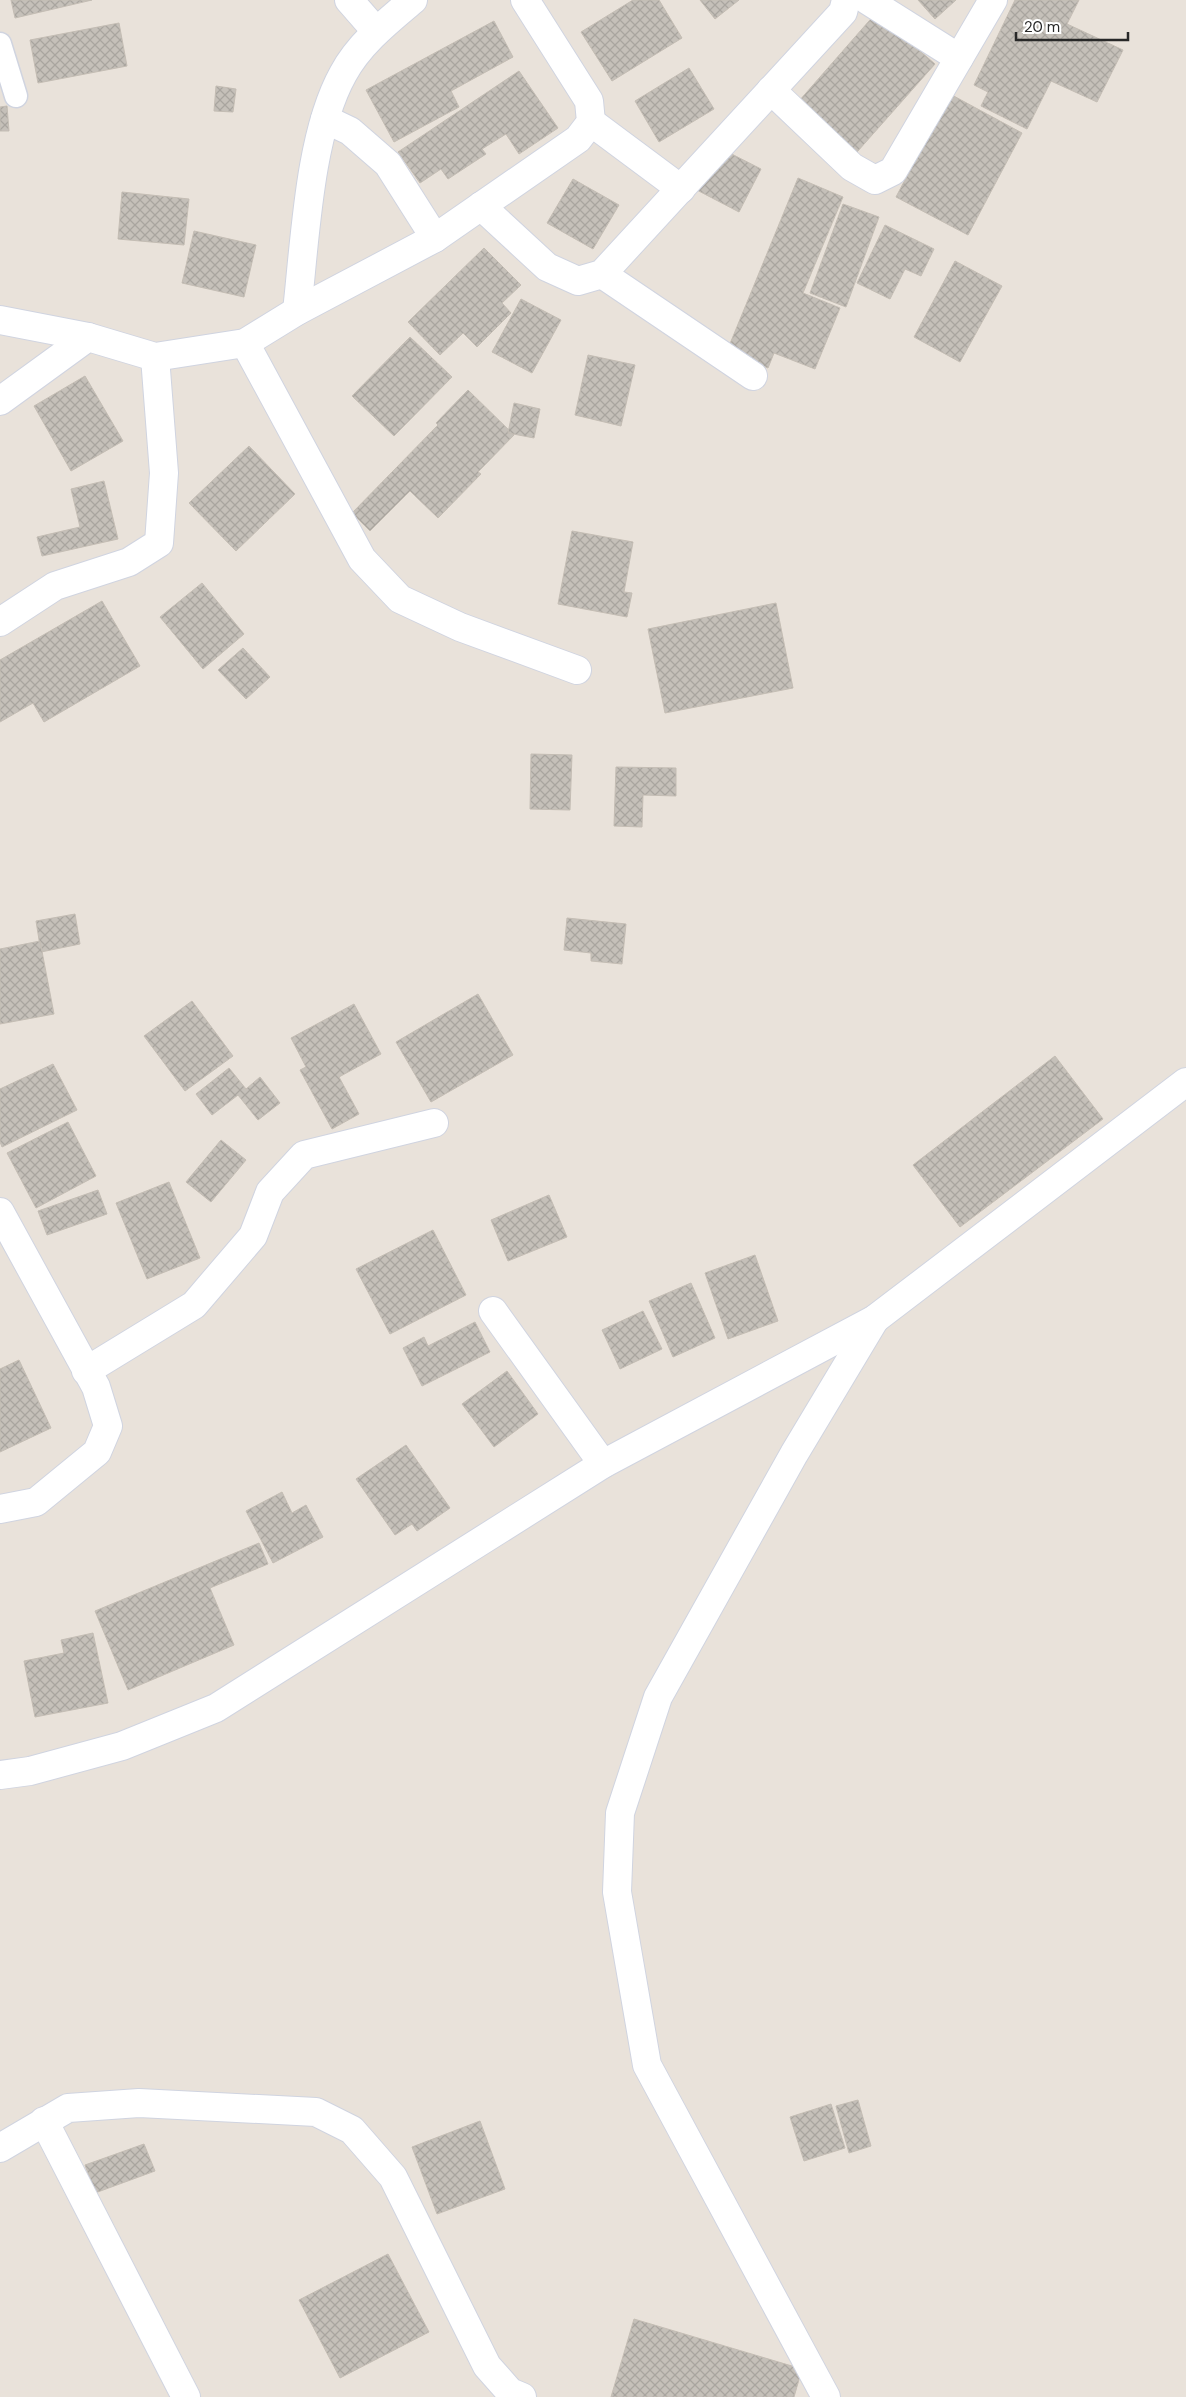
<svg xmlns="http://www.w3.org/2000/svg" width="1186" height="2397" font-family="'DM Sans',sans-serif">
<style>
.building{fill:url(#building-cross-hatch);stroke:#c4bdb4}
.lines{fill:none;stroke-linecap:round;stroke-linejoin:round}
.lane-casing{stroke:#d0d4e0;stroke-width:25}
.street-casing{stroke:#d0d4e0;stroke-width:30}
.secondary-casing{stroke:#d0d4e0;stroke-width:30}
.lane{stroke:#fff;stroke-width:22}
.street{stroke:#fff;stroke-width:28}
.secondary{stroke:#fff;stroke-width:28}
</style>
<defs>
<pattern id="building-cross-hatch" width="8" height="8" patternUnits="userSpaceOnUse" patternTransform="scale(1.25)"><rect width="8" height="8" fill="#c5c0b9"/><path d="M0 0l8 8M0 8l8-8" fill="none" stroke="#a9a59f"/></pattern>
</defs>
<rect width="100%" height="100%" fill="#e9e2da"/>
<g class="building">
<polygon points="11,0 92,0 15,18"/>
<polygon points="633,0 659,0 682,38 612,81 581,32"/>
<polygon points="700,0 739,0 715,19"/>
<polygon points="918,0 956,0 935,19"/>
<polygon points="1015,0 1079,0 1067,24 1123,50 1097,102 1051,81 1027,129 981,106 988,92 974,85"/>
<polygon points="876,13 935,64 857,152 799,101"/>
<polygon points="494,21 513,57 451,91 459,107 394,142 366,90"/>
<polygon points="119,23 127,66 38,83 30,40"/>
<polygon points="689,68 714,109 659,142 635,101"/>
<polygon points="519,71 558,128 519,154 506,134 482,149 486,154 448,179 441,169 420,183 398,152"/>
<polygon points="216,86 236,89 233,112 214,111"/>
<polygon points="950,94 1022,133 968,235 896,197"/>
<polygon points="7,106 9,131 0,131 0,107"/>
<polygon points="716,146 761,169 739,212 693,188"/>
<polygon points="798,178 843,197 803,293 840,308 815,369 774,353 768,368 727,351"/>
<polygon points="573,179 619,205 593,249 547,223"/>
<polygon points="122,192 189,199 184,245 118,239"/>
<polygon points="843,204 879,217 846,307 810,293"/>
<polygon points="885,225 934,249 921,276 905,269 890,299 857,283"/>
<polygon points="194,231 256,245 244,297 182,283"/>
<polygon points="484,248 521,285 502,303 511,313 477,347 463,333 440,355 408,322"/>
<polygon points="955,261 1002,286 960,362 914,337"/>
<polygon points="521,299 561,320 532,373 492,352"/>
<polygon points="410,337 452,377 394,436 352,396"/>
<polygon points="588,355 635,365 621,426 575,415"/>
<polygon points="85,376 123,441 71,471 34,406"/>
<polygon points="468,390 514,435 478,472 481,474 438,518 410,491 370,531 352,513 438,425 436,423"/>
<polygon points="514,403 540,409 534,438 508,433"/>
<polygon points="249,446 295,494 236,551 189,503"/>
<polygon points="104,481 118,539 42,556 37,537 80,527 71,489"/>
<polygon points="572,531 633,542 624,592 632,593 627,617 558,604"/>
<polygon points="202,583 244,634 203,669 160,617"/>
<polygon points="102,601 140,666 44,722 33,703 0,722 0,660"/>
<polygon points="776,603 793,688 665,713 648,629"/>
<polygon points="243,648 270,677 246,699 218,670"/>
<polygon points="531,754 572,755 570,810 530,809"/>
<polygon points="616,767 676,768 676,796 643,795 642,827 614,826"/>
<polygon points="75,914 80,944 41,952 36,921"/>
<polygon points="567,918 626,924 622,964 591,961 591,953 564,950"/>
<polygon points="40,941 54,1014 0,1024 0,949"/>
<polygon points="478,994 513,1055 431,1102 396,1042"/>
<polygon points="192,1001 233,1056 185,1091 144,1036"/>
<polygon points="354,1004 381,1054 339,1077 359,1114 332,1129 300,1070 306,1067 291,1038"/>
<polygon points="1055,1056 1103,1119 960,1227 913,1165"/>
<polygon points="53,1064 77,1110 2,1147 0,1142 0,1089"/>
<polygon points="229,1068 246,1089 260,1077 280,1103 258,1120 238,1095 212,1115 196,1094"/>
<polygon points="68,1122 96,1176 36,1208 7,1153"/>
<polygon points="221,1140 246,1160 211,1202 186,1182"/>
<polygon points="169,1182 200,1258 147,1279 116,1203"/>
<polygon points="98,1190 107,1214 47,1235 38,1211"/>
<polygon points="549,1195 567,1237 508,1261 491,1220"/>
<polygon points="433,1230 466,1295 390,1334 356,1269"/>
<polygon points="755,1255 778,1321 728,1339 705,1273"/>
<polygon points="691,1283 715,1338 673,1357 649,1301"/>
<polygon points="643,1311 662,1349 620,1369 602,1330"/>
<polygon points="475,1322 490,1352 422,1386 403,1348 424,1337 428,1346"/>
<polygon points="19,1360 51,1428 0,1452 0,1369"/>
<polygon points="507,1371 538,1414 494,1447 462,1404"/>
<polygon points="406,1445 450,1508 417,1531 412,1524 395,1535 356,1479"/>
<polygon points="282,1492 292,1513 306,1505 323,1537 273,1563 246,1511"/>
<polygon points="259,1543 268,1564 210,1588 234,1645 128,1690 95,1611"/>
<polygon points="93,1633 108,1703 35,1717 24,1661 64,1653 61,1640"/>
<polygon points="858,2100 871,2146 849,2153 836,2106"/>
<polygon points="831,2104 845,2148 804,2161 790,2117"/>
<polygon points="480,2121 505,2189 437,2214 412,2147"/>
<polygon points="144,2144 155,2171 95,2193 85,2165"/>
<polygon points="388,2254 429,2332 340,2378 299,2300"/>
<polygon points="634,2319 802,2369 794,2397 611,2397"/>
</g>
<g class="lines">
<g class="lane-casing">
<polyline id="lane" points="0,44 16,96"/>
</g>
<g class="street-casing">
<g id="street">
<polyline points="349,0 376,31"/>
<polyline points="867,0 959,58"/>
<polyline points="771,90 852,167 875,180 893,171 993,0"/>
<polyline points="325,119 350,131 388,164 435,238"/>
<polyline points="591,122 681,189"/>
<polyline points="481,206 547,267 578,281 602,274 843,12 846,0"/>
<polyline points="602,274 753,376"/>
<path d="M297,311C305,241 309,135 343,74C359,44 388,21 413,0"/>
<polyline points="0,320 88,337"/>
<polyline points="245,343 362,559 400,599 460,627 577,670"/>
<polyline points="0,401 88,337 155,357 245,343 297,311 435,238 578,139 591,122 589,101 525,0"/>
<polyline points="0,622 55,586 129,562 159,543 164,473 155,357"/>
<polyline points="0,1212 96,1387 108,1426 97,1452 36,1502 0,1509"/>
<polyline points="493,1311 603,1464"/>
<polyline points="86,1371 194,1305 253,1236 270,1192 304,1155 434,1123"/>
<polyline points="44,2121 186,2397"/>
<polyline points="0,2148 68,2108 139,2103 316,2112 352,2130 393,2177 487,2366 510,2392 522,2397"/>
<polyline points="826,2397 647,2065 617,1892 620,1813 658,1697 794,1454 875,1319"/>
</g>
</g>
<g class="secondary-casing">
<polyline id="secondary" points="0,1775 30,1771 122,1746 216,1708 603,1464 875,1319 1186,1082"/>
</g>
<use href="#lane" class="lane"/>
<use href="#street" class="street"/>
<use href="#secondary" class="secondary"/>
</g>
<path d="M1016 32v8h112v-8" fill="none" stroke="#282828" stroke-width="2.5"/>
<text x="1024" y="32" font-size="15" fill="#282828" stroke="#ffffff" stroke-width="4" paint-order="stroke">20 m</text>
</svg>
